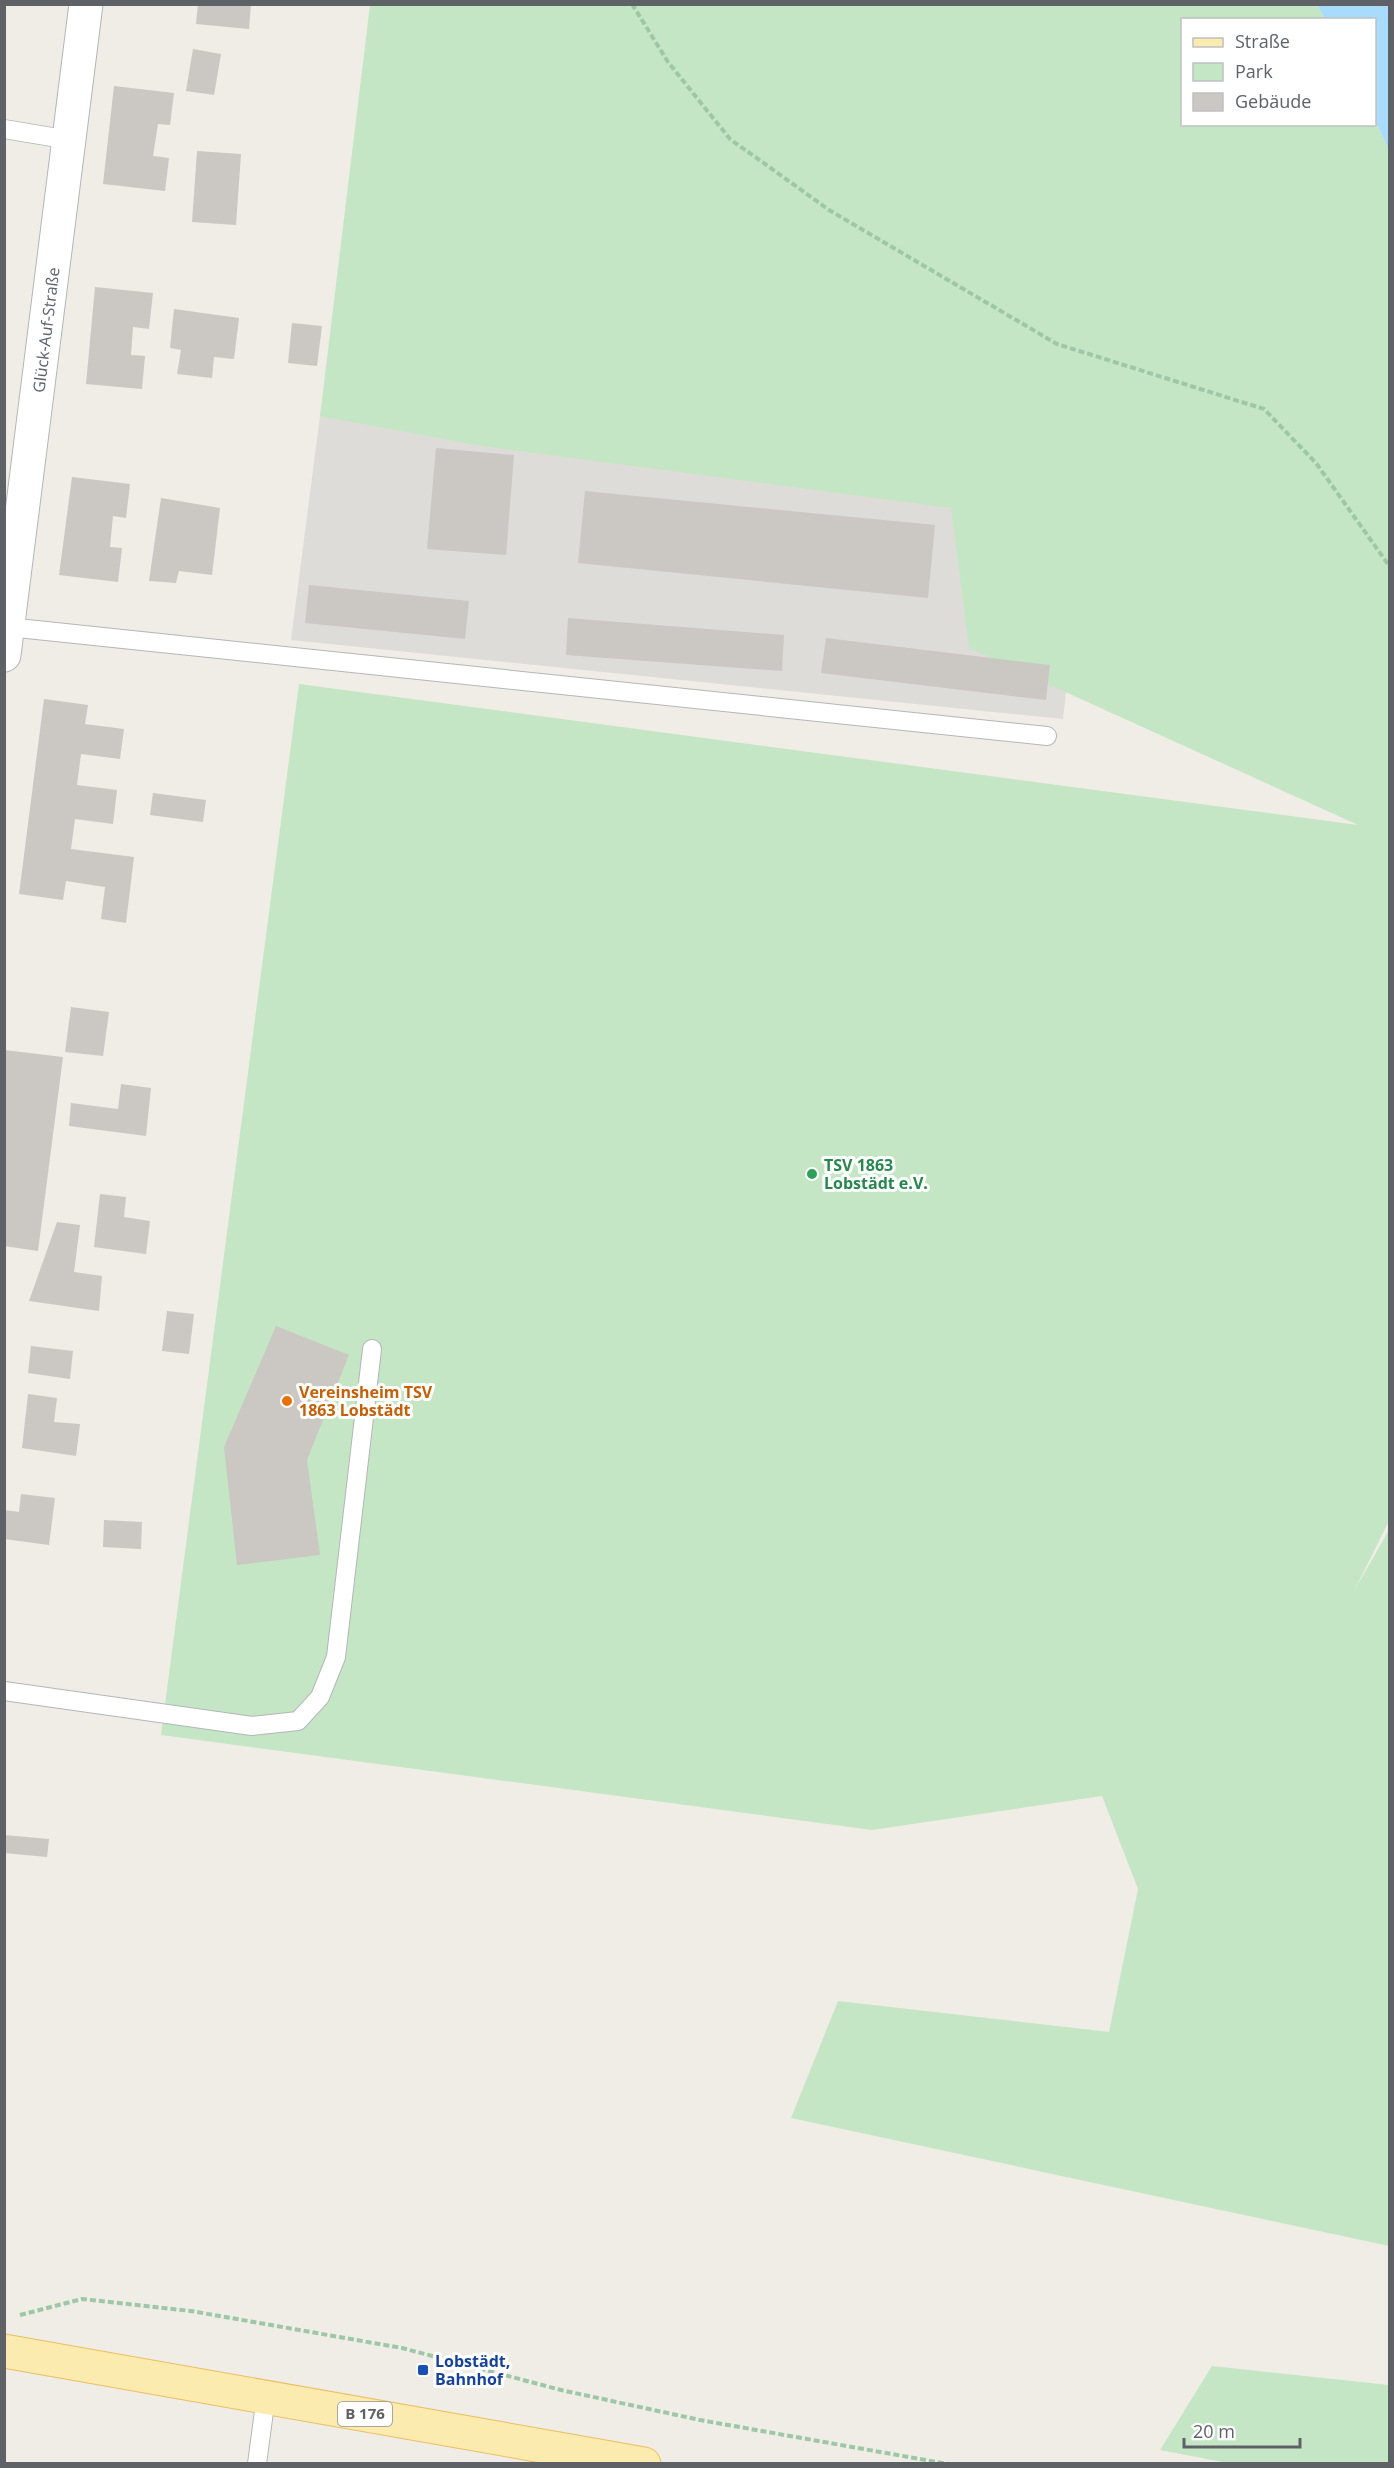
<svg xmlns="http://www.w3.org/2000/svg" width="1394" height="2468" font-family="'Open Sans',sans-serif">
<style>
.industrial{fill:#dedcd8}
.green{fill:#c5e6c4}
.water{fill:#a9dcfc}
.building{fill:#cbc7c3}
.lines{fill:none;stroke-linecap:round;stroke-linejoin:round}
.lane-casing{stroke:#b3b6ba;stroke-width:20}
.secondary-casing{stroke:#b2b6ba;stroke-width:35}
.primary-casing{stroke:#edbe62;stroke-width:35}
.path{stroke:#9dc7a6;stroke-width:4;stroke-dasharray:6 3;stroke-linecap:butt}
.lane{stroke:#fff;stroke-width:18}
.secondary{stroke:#fff;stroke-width:33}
.primary{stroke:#fcebae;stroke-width:33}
.leisure-dot{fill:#2e9e5b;stroke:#fff;stroke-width:2}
.food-dot{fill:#e8710a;stroke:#fff;stroke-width:2}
.transit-dot{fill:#1a4fb4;stroke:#fff;stroke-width:2}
.labels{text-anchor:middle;stroke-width:6;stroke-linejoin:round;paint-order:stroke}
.shield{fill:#fff;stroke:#8e9194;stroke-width:1.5}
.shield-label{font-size:15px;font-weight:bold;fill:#5e6266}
.street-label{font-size:16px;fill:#5e6266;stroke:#fff}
.leisure-label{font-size:16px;font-weight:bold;fill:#27864d;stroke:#fff;text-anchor:start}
.food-label{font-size:16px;font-weight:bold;fill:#c56008;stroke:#fff;text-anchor:start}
.transit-label{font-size:16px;font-weight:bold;fill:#164399;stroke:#fff;text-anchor:start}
</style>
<rect width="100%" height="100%" fill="#efede6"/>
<polygon class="industrial" points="320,416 975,490 1073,631 1063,719 291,640"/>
<g class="green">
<polygon points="370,5 1317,5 1325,19 1182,20 1182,124 1374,124 1375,120 1389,150 1390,1519 1354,1591 1389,1530 1389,2246 791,2118 838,2001 1109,2032 1138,1889 1102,1796 872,1830 161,1735 299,684 1358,825 969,648 951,508 481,446 320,416"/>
<polygon points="1212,2366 1389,2385 1389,2463 1228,2463 1160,2450"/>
</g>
<polygon class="water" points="1317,5 1389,5 1389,150 1375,120 1374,20 1325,19"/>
<g class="building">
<polygon points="198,4 251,4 249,29 196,24"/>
<polygon points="193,49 221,54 214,95 186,91"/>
<polygon points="114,86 174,93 170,125 158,124 153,156 169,158 165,191 103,184"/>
<polygon points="197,151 241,154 236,225 192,222"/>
<polygon points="95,287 153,293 149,329 133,327 131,355 145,356 142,389 86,384"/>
<polygon points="174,309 239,318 234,359 214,357 212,378 177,374 181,350 170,348"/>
<polygon points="292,323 322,326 317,366 288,363"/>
<polygon points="436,448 514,455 506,555 427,549"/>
<polygon points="72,477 130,484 126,518 113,516 110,547 122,548 118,582 59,575"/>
<polygon points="585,491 935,525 928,598 578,563"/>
<polygon points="161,498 220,508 212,575 179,571 176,583 149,581"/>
<polygon points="309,585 469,601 465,639 305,623"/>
<polygon points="568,618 784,635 782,671 566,655"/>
<polygon points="826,638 1050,665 1046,700 821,673"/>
<polygon points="44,699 88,705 85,724 124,729 120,759 81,754 77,785 117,790 113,824 75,819 71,849 134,857 126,923 101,919 105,887 66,881 63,900 19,894"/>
<polygon points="153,793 206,800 203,822 150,815"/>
<polygon points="71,1007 109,1012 103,1056 65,1052"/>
<polygon points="4,1050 63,1057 38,1251 4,1246"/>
<polygon points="121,1084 151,1088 146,1136 69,1126 71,1103 118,1109"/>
<polygon points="100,1194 126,1197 124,1217 150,1221 146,1254 94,1247"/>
<polygon points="57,1222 80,1225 74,1272 102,1276 99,1311 29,1301"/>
<polygon points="167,1311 194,1314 189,1354 162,1351"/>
<polygon points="276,1326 349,1355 307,1460 320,1555 237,1565 224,1447"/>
<polygon points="31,1346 73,1351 70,1379 28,1373"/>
<polygon points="28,1394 57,1398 54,1422 80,1424 76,1456 22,1448"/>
<polygon points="21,1494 55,1498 49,1545 4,1539 4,1510 19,1512"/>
<polygon points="104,1520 142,1522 141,1549 103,1547"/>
<polygon points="4,1835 49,1839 47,1857 4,1853"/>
</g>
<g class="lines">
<g class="lane-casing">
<g id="lane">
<polyline points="4,129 70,140"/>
<polyline points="8,627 1047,736"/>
<polyline points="4,1691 252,1726 298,1721 320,1697 336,1657 372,1349"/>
<polyline points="257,2464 266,2396"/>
</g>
</g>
<g class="secondary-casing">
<polyline id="secondary" points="4,655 86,4"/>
</g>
<g class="primary-casing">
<polyline id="primary" points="4,2351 644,2464"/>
</g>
<g class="path">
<polyline points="632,4 668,62 730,139 829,210 1057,344 1264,409 1316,463 1390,567"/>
<polyline points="20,2315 82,2299 191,2311 402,2348 561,2390 700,2420 948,2464"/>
</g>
<use href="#lane" class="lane"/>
<use href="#secondary" class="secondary"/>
<use href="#primary" class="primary"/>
</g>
<circle class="leisure-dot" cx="812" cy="1174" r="6"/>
<circle class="food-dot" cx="287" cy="1401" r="6"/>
<rect class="transit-dot" x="417" y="2364" width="12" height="12" rx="3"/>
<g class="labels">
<rect class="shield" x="338" y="2402" width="54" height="24" rx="4.5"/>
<g class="shield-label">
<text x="365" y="2419">B 176</text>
</g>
<g class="street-label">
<text transform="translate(46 330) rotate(-83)" y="6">Glück-Auf-Straße</text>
</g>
<g class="leisure-label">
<text x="824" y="1171">TSV 1863<tspan x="824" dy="18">Lobstädt e.V.</tspan></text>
</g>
<g class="food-label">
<text x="299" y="1398">Vereinsheim TSV<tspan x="299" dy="18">1863 Lobstädt</tspan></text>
</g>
<g class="transit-label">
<text x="435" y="2367">Lobstädt,<tspan x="435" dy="18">Bahnhof</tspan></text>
</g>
</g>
<rect width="1394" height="2468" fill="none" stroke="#5e6266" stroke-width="12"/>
<rect x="1181" y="18" width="195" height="108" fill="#ffffff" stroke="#bfc0c2" stroke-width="1.5"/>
<rect x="1193" y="38" width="30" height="9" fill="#fcebae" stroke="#bfc0c2" stroke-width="1.5"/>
<text x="1235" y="48" font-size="18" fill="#5e6266">Straße</text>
<rect x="1193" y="63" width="30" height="18" fill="#c5e6c4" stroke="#bfc0c2" stroke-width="1.5"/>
<text x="1235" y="78" font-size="18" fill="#5e6266">Park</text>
<rect x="1193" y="93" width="30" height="18" fill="#cbc7c3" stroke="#bfc0c2" stroke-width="1.5"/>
<text x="1235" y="108" font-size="18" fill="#5e6266">Gebäude</text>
<path d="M1184 2438v9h116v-9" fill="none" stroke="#5e6266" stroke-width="3"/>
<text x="1193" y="2438" font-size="18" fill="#5e6266" stroke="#ffffff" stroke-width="4.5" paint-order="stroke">20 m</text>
</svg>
